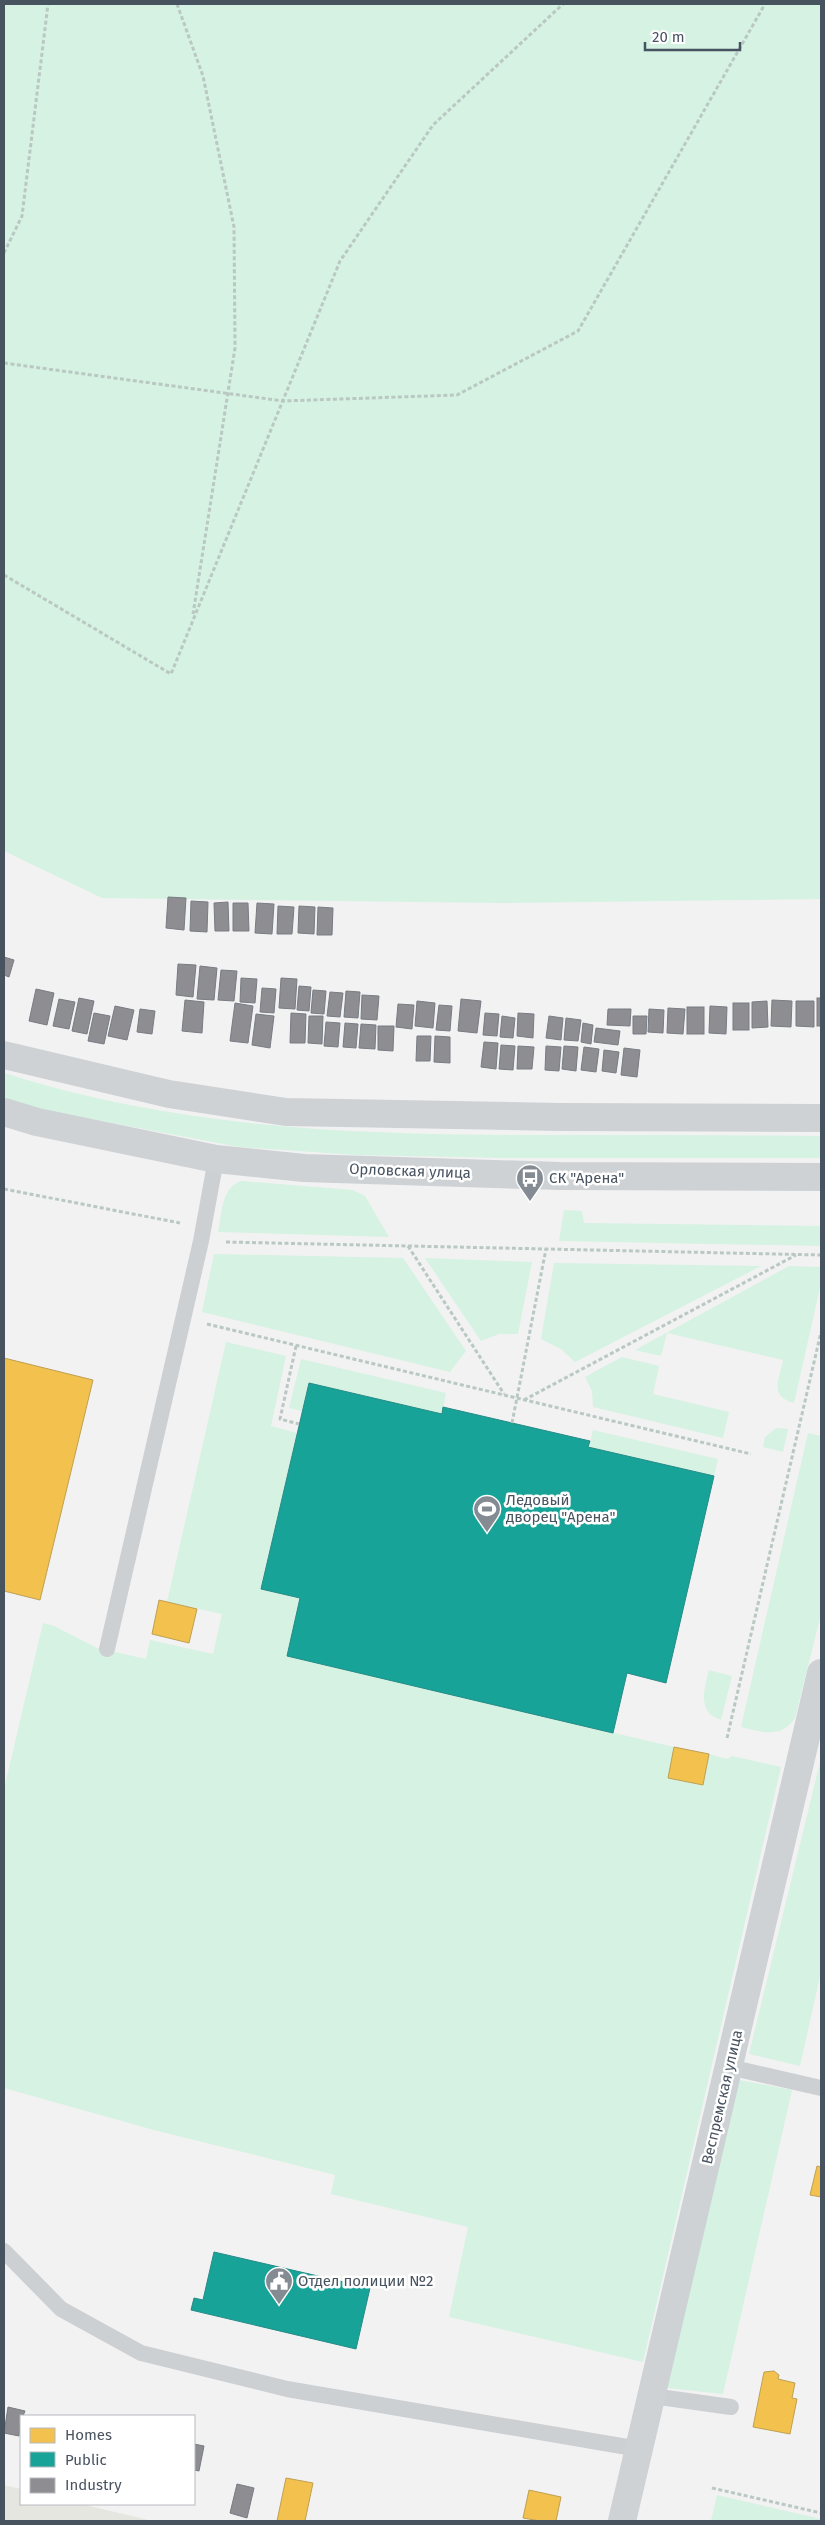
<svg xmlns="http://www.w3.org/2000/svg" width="825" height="2525" font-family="'Fira Sans',sans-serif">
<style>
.commercial{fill:#e6e6e0}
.green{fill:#d5f2e2}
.homes{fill:#f2c14e;stroke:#bfa053}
.public{fill:#17a398;stroke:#268b87}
.industry{fill:#8d8d92;stroke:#787c83}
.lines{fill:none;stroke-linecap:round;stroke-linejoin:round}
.path{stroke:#bac8c3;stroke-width:3;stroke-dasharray:4 2.5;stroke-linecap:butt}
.lane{stroke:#cdd0d3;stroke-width:16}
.secondary{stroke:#ced2d5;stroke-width:28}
.labels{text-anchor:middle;stroke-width:5;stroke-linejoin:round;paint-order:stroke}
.street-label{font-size:15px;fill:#485360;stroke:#fff}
.poi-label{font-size:15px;fill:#485360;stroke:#fff;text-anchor:start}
</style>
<rect width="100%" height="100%" fill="#f2f2f2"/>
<polygon class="commercial" points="4,2485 21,2489 21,2504 81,2504 153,2521 4,2521"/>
<g class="green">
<polygon points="4,4 821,4 821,899 502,903 102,898 4,851"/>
<path d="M4,1073C183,1130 362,1135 548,1135C639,1135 730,1135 821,1136V1158H504L357,1155L239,1147L38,1109L4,1098Z"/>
<path d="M241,1181L353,1190L365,1196L389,1237L218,1232C222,1214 221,1188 241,1181Z"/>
<polygon points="564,1210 582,1211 584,1223 821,1226 821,1246 559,1241"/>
<polygon points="214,1254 403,1258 466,1351 450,1372 202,1312"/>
<polygon points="425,1258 532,1262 518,1334 499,1334 481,1341"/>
<polygon points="554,1263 761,1266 575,1362 561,1349 541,1339"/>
<path d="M789,1266L821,1267V1283L794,1403C768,1396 780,1379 783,1360L667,1333L661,1356L635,1350Z"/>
<polygon points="226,1342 286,1356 271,1426 297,1433 261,1588 300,1598 287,1656 674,1747 668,1778 702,1785 709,1754 727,1759 732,1756 781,1767 643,2362 449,2317 468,2227 331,2194 335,2175 154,2130 4,2088 4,1789 43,1623 54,1626 97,1648 146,1659 150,1640 213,1654 222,1614 167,1602"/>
<polygon points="622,1357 659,1366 653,1394 729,1412 723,1438 593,1407 592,1391 585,1377"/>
<polygon points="301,1359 446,1393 442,1414 309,1383 302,1411 289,1408"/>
<polygon points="776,1428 788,1429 783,1452 763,1447 765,1437"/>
<polygon points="593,1430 718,1459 714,1476 589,1447"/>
<path d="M808,1433L821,1436V1614L795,1718C781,1739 762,1732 741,1727Z"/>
<path d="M709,1670L732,1676L721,1720C697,1712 704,1690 709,1670Z"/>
<polygon points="821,1758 821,1972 800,2066 749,2054"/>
<polygon points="739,2080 792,2090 723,2394 667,2388"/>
<polygon points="717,2495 821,2519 821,2521 711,2521"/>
</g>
<g class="homes">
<polygon points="4,1358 93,1380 40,1600 4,1591"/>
<polygon points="159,1600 197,1609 189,1643 152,1634"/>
<polygon points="674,1747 709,1754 703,1785 668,1778"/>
<polygon points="821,2165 821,2197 810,2195 817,2166 821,2167"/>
<polygon points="774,2371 779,2375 778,2379 795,2383 792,2398 797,2399 790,2434 753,2427 764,2372"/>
<polygon points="286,2478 313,2483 305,2521 277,2521"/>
<polygon points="529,2490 561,2497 556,2521 540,2521 523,2518"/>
</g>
<g class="public">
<polygon points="309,1383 442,1414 443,1407 590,1441 588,1447 714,1476 666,1683 627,1673 613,1733 287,1656 300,1598 261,1589"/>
<polygon points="214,2252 370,2288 356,2349 191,2310 194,2298 203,2300"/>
</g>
<g class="industry">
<polygon points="168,897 186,898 184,930 166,928"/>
<polygon points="191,901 208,902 207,932 190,931"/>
<polygon points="228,902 229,931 215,931 214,903"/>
<polygon points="233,903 248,903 249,931 233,931"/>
<polygon points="257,903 274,904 272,934 255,933"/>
<polygon points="278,906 294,907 292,934 277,934"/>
<polygon points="299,906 315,907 314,934 298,933"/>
<polygon points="318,907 333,908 332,935 317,935"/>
<polygon points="4,957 14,960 9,977 4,975"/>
<polygon points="178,964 196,965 193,997 176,995"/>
<polygon points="200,966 217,968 214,1000 197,999"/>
<polygon points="221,970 237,971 234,1001 218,1000"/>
<polygon points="241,978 257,979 255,1003 240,1002"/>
<polygon points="281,978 297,979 295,1009 279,1008"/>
<polygon points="299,986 311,987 309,1011 297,1010"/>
<polygon points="262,988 276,989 274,1013 260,1012"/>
<polygon points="36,989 54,993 47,1025 29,1021"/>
<polygon points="313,990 326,991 324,1014 311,1013"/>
<polygon points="346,991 360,992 358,1018 344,1017"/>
<polygon points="330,992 343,993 340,1017 327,1016"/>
<polygon points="362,995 379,996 377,1020 361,1019"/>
<polygon points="79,998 94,1001 87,1034 72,1031"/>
<rect x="817" y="998" width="4" height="28"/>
<polygon points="59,999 75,1002 69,1029 53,1026"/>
<polygon points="461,999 481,1001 477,1033 458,1031"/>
<polygon points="185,1000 204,1002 202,1033 182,1031"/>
<polygon points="772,1000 792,1001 791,1027 771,1026"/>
<polygon points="417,1001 435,1003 433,1028 415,1026"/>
<polygon points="767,1001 768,1027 752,1028 752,1002"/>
<polygon points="796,1001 814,1001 814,1027 796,1026"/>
<polygon points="235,1003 253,1006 248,1043 230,1041"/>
<rect x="733" y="1003" width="16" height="27"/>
<polygon points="398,1004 414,1005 412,1029 396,1027"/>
<polygon points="439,1005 452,1006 450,1031 436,1030"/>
<polygon points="115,1006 134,1010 127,1040 108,1036"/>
<polygon points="710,1006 727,1007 726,1034 709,1033"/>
<rect x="687" y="1007" width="17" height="27"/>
<polygon points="668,1008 685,1009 683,1034 667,1033"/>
<polygon points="140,1009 155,1011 152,1034 137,1032"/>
<polygon points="608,1009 631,1009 630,1026 607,1025"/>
<polygon points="649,1009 664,1010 663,1033 648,1032"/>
<polygon points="94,1013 110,1016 104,1044 88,1041"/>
<polygon points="291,1013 306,1014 305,1043 290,1043"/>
<polygon points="485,1013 499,1014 497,1036 483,1035"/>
<polygon points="518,1013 534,1014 533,1038 517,1036"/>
<polygon points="256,1014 274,1016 270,1048 252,1045"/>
<polygon points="309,1016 323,1016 322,1044 308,1043"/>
<polygon points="502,1016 515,1018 513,1038 500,1037"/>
<polygon points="549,1016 563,1018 561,1040 546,1038"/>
<polygon points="633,1016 647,1016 646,1034 633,1034"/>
<polygon points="566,1018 581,1020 578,1041 564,1040"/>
<polygon points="326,1022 340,1023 338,1047 324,1046"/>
<polygon points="345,1023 358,1024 356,1048 343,1047"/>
<polygon points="583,1023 593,1025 591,1044 581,1042"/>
<polygon points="361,1024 376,1025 375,1049 359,1048"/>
<polygon points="378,1026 394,1026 393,1051 378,1050"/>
<polygon points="596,1028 620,1031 618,1045 594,1042"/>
<polygon points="417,1036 431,1036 430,1061 416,1061"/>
<polygon points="435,1036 450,1037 450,1063 434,1062"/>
<polygon points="484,1042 498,1043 496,1069 481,1067"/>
<polygon points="501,1045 515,1046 513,1070 499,1069"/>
<polygon points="518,1046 534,1047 532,1069 517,1069"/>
<polygon points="546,1046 561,1047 559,1071 545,1070"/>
<polygon points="564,1046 578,1047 576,1071 562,1069"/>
<polygon points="584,1047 599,1049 596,1072 581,1070"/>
<polygon points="624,1048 640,1050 637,1077 621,1075"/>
<polygon points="604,1050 619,1052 616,1073 602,1071"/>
<polygon points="8,2407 25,2411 23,2416 21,2416 19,2436 4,2433"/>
<polygon points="194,2444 204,2446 199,2471 194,2470"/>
<polygon points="237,2484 254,2488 247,2518 230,2513"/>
</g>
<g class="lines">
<g class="path">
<polyline points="177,4 203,76 234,227 235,348 193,614"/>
<polyline points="4,253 22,216 48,4"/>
<polyline points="4,363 283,401 457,395 578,331 765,4"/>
<polyline points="4,575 171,674 340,261 433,125 563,4"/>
<polyline points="4,1189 180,1223"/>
<polyline points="226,1242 821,1255"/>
<polyline points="408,1246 504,1394"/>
<polyline points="207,1324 751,1454"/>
<polyline points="296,1346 280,1419 299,1424"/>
<polyline points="524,1400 796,1255"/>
<polyline points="512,1423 546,1249"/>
<polyline points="727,1738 821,1332"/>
<polyline points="712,2488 821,2513"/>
</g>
<g class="lane">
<polyline points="107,1649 201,1241 216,1159"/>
<polyline points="729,2067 821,2088"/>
<polyline points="4,2251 61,2309 141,2353 287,2389 639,2449"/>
<polyline points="652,2396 731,2407"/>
</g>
<g class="secondary">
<polyline points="4,1055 169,1094 286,1112 560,1117 821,1118"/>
<polyline points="4,1112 37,1122 216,1159 304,1168 560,1176 821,1177"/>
<polyline points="622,2521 821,1673"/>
</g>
</g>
<defs>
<g id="bus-pin" transform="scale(1.4375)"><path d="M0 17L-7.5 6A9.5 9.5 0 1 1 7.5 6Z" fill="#848b93" stroke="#fff"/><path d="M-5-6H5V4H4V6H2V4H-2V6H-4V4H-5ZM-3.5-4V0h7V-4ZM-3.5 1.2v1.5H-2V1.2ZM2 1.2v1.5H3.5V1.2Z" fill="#fff"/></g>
<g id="stadium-pin" transform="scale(1.4375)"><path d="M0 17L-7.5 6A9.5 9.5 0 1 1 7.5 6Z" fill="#848b93" stroke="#fff"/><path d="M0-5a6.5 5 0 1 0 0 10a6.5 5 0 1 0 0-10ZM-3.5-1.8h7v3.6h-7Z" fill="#fff"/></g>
<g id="civic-pin" transform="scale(1.4375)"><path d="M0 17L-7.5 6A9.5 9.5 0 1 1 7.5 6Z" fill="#848b93" stroke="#fff"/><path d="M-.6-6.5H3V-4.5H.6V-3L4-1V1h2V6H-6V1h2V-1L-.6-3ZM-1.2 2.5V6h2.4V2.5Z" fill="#fff"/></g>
</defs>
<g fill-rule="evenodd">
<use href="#bus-pin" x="530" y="1178"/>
<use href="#stadium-pin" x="487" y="1509"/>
<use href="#civic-pin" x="279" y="2281"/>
</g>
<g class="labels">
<g class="street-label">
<text transform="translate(410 1171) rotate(2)" y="5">Орловская улица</text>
<text transform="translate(722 2097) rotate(-77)" y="5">Веспремская улица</text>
</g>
<g class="poi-label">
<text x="549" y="1183">СК "Арена"</text>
<text x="506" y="1505">Ледовый<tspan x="506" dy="17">дворец "Арена"</tspan></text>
<text x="298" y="2286">Отдел полиции №2</text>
</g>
</g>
<rect width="825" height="2525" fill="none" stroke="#485360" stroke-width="10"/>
<rect x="20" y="2415" width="175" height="90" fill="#ffffff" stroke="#b6babf"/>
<rect x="30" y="2428" width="25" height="15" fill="#f2c14e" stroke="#b6babf"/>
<text x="65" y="2440" font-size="15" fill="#485360">Homes</text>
<rect x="30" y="2452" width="25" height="15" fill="#17a398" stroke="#b6babf"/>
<text x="65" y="2465" font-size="15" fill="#485360">Public</text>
<rect x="30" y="2478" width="25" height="15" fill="#8d8d92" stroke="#b6babf"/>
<text x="65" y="2490" font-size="15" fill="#485360">Industry</text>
<path d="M645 42v8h95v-8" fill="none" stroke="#485360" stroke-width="2.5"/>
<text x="652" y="42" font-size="15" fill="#485360" stroke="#ffffff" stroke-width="4" paint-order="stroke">20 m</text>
</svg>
